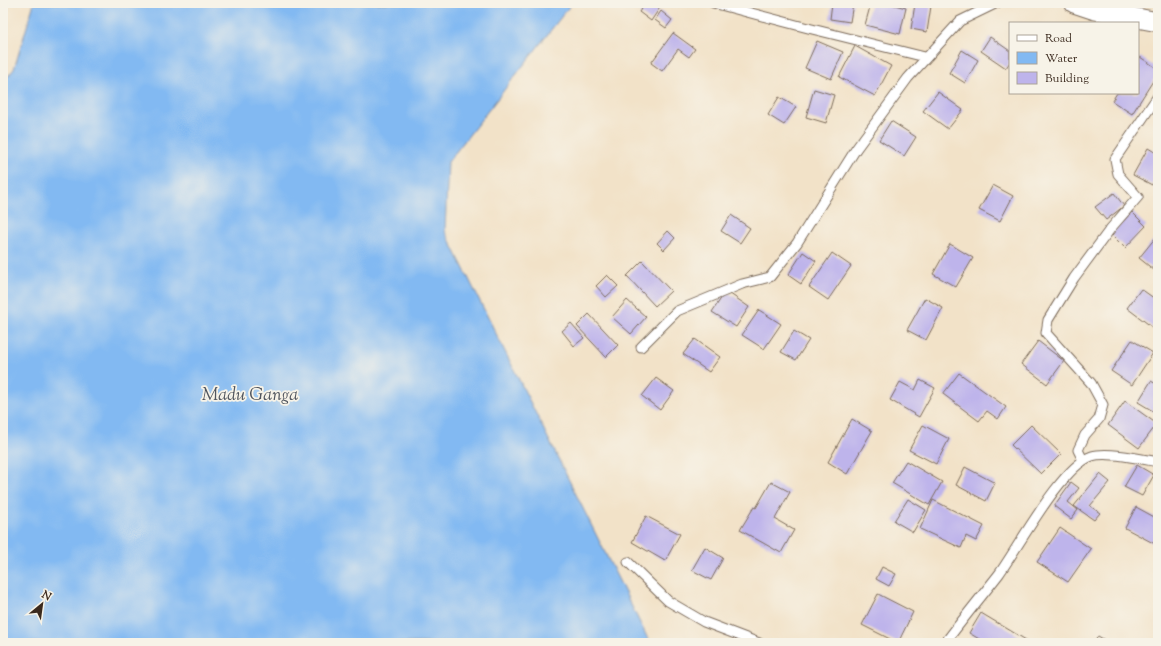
<svg xmlns="http://www.w3.org/2000/svg" width="1161" height="646" font-family="'Sorts Mill Goudy',serif">
<style>
.water{fill:#82b9f2;stroke:#5e7288}
.building{fill:#beb4eb}
.lines{fill:none;stroke-linecap:round;stroke-linejoin:round}
.service-casing{stroke:#7b6a5a;stroke-width:11}
.minor-casing{stroke:#7b6a5a;stroke-width:21}
.service{stroke:#fff;stroke-width:9}
.minor{stroke:#fff;stroke-width:19}
.labels{text-anchor:middle;stroke-width:3.5;stroke-linejoin:round;paint-order:stroke}
.water-label{font-size:18px;font-style:italic;fill:#50555e;stroke:#f7f3e8}
</style>
<rect width="100%" height="100%" fill="#f7f3e8"/>
<filter id="ink" filterUnits="userSpaceOnUse"><feTurbulence type="fractalNoise" baseFrequency=".025" numOctaves="2"/><feDisplacementMap in="SourceGraphic" scale="8" xChannelSelector="R" yChannelSelector="G"/><feConvolveMatrix kernelMatrix="1 2 1 2 8 2 1 2 1" color-interpolation-filters="sRGB"/></filter>
<filter id="wash" filterUnits="userSpaceOnUse"><feTurbulence type="fractalNoise" baseFrequency=".012" numOctaves="4" result="noise"/><feDisplacementMap in="SourceGraphic" scale="16" xChannelSelector="R" yChannelSelector="G"/><feGaussianBlur stdDeviation="0.9" result="paint"/><feColorMatrix in="noise" values="0 0 0 0 0 0 0 0 0 0 0 0 0 0 0 0 0 1.4 0 .05"/><feComposite in="paint" operator="in"/></filter>
<g filter="url(#wash)">
<rect width="100%" height="100%" fill="#f2e2c8"/>
<polygon class="water" points="34,3 572,3 448,162 445,231 650,643 3,643 3,82 14,69"/>
<g id="blocks">
<g class="building">
<polygon points="645,3 663,3 651,21 639,12"/>
<polygon points="832,3 853,3 850,22 830,19"/>
<polygon points="871,3 887,3 906,8 900,34 865,25"/>
<polygon points="915,4 931,6 927,32 911,29"/>
<polygon points="661,11 672,20 666,28 655,20"/>
<polygon points="673,33 695,49 689,57 678,49 662,71 651,63"/>
<polygon points="990,37 1010,51 1010,62 1006,68 981,51"/>
<polygon points="817,41 843,52 831,79 805,68"/>
<polygon points="855,46 891,66 875,96 839,77"/>
<polygon points="962,50 978,60 965,83 949,73"/>
<polygon points="1140,57 1158,69 1158,73 1132,114 1112,101 1117,93 1138,93 1138,61"/>
<polygon points="814,89 834,95 826,123 806,117"/>
<polygon points="938,92 963,110 948,129 923,111"/>
<polygon points="779,97 796,107 784,125 768,115"/>
<polygon points="891,121 916,137 904,156 879,140"/>
<polygon points="1148,148 1158,154 1158,174 1152,185 1133,175"/>
<polygon points="993,185 1013,196 1000,221 979,210"/>
<polygon points="1114,193 1124,206 1106,220 1095,207"/>
<polygon points="1132,212 1146,226 1125,248 1111,234"/>
<polygon points="731,215 750,228 740,243 721,231"/>
<polygon points="668,231 675,238 664,250 657,243"/>
<polygon points="1156,237 1158,238 1158,265 1154,270 1139,258"/>
<polygon points="950,244 973,258 956,287 933,274"/>
<polygon points="803,252 816,261 801,284 788,275"/>
<polygon points="832,253 851,266 828,300 809,287"/>
<polygon points="642,261 671,291 655,306 627,276"/>
<polygon points="607,275 618,286 606,297 596,286"/>
<polygon points="1141,289 1158,301 1158,327 1156,330 1127,308"/>
<polygon points="726,291 749,307 736,327 712,312"/>
<polygon points="925,298 943,308 926,340 907,330"/>
<polygon points="627,300 646,317 631,334 612,317"/>
<polygon points="759,310 781,324 764,349 742,335"/>
<polygon points="589,314 618,345 606,357 577,326"/>
<polygon points="571,323 584,338 574,346 562,331"/>
<polygon points="794,331 809,340 796,360 781,352"/>
<polygon points="695,339 720,357 709,372 683,354"/>
<polygon points="1132,340 1153,353 1132,385 1111,371"/>
<polygon points="1038,341 1064,361 1047,384 1021,364"/>
<polygon points="959,373 1006,407 998,419 987,411 979,421 943,394"/>
<polygon points="656,378 674,391 660,410 642,396"/>
<polygon points="920,380 935,388 919,417 890,400 900,382 915,390"/>
<polygon points="1151,381 1158,385 1158,414 1138,402"/>
<polygon points="1125,401 1157,424 1139,448 1108,425"/>
<polygon points="852,419 872,431 847,474 828,462"/>
<polygon points="923,425 949,439 936,464 909,450"/>
<polygon points="1031,425 1061,454 1041,474 1011,445"/>
<polygon points="906,461 942,482 929,505 892,483"/>
<polygon points="1137,465 1154,475 1142,496 1124,487"/>
<polygon points="965,467 995,483 986,501 956,485"/>
<polygon points="1100,474 1110,482 1090,506 1100,513 1094,520 1074,506"/>
<polygon points="771,482 790,492 775,519 794,530 781,553 740,530 754,507 756,508"/>
<polygon points="1071,482 1079,488 1068,502 1078,510 1071,519 1054,506"/>
<polygon points="908,499 926,510 913,532 894,521"/>
<polygon points="933,500 984,526 976,541 966,536 961,548 920,529"/>
<polygon points="1136,507 1158,519 1158,539 1155,544 1125,528"/>
<polygon points="646,516 680,534 665,561 632,542"/>
<polygon points="1060,528 1091,549 1068,582 1037,562"/>
<polygon points="705,547 723,558 711,580 692,570"/>
<polygon points="882,567 896,574 889,586 876,579"/>
<polygon points="878,594 913,612 898,643 862,625"/>
<polygon points="981,613 1031,643 986,643 969,633"/>
<polygon points="1098,636 1110,643 1094,643"/>
</g>
</g>
</g>
<g filter="url(#ink)">
<use href="#blocks" fill-opacity="0" stroke="#7b6a5a" stroke-width="1"/>
<g class="lines">
<g class="service-casing">
<g id="service">
<polyline points="713,3 808,28 925,57"/>
<polyline points="641,347 677,311 742,284 770,277 797,243 856,149 908,78 960,21 997,3"/>
<polyline points="1083,460 1078,450 1085,435 1099,419 1103,405 1091,383 1046,333 1048,320 1074,278 1111,228 1138,197 1118,174 1115,159 1158,96"/>
<polyline points="628,562 668,601 704,622 759,643"/>
<path d="M945,643C962,620 981,597 999,574C1019,546 1062,466 1092,456C1107,451 1142,459 1158,462"/>
</g>
</g>
<g class="minor-casing">
<polyline id="minor" points="1074,3 1095,10 1158,22"/>
</g>
<use href="#service" class="service"/>
<use href="#minor" class="minor"/>
</g>
</g>
<g class="labels">
<g class="water-label">
<text x="250" y="400">Madu Ganga</text>
</g>
</g>
<rect width="1161" height="646" fill="none" stroke="#f7f3e8" stroke-width="16"/>
<rect x="1009" y="22" width="130" height="72" fill="#f7f3e8" stroke="#aca397"/>
<rect x="1017" y="35" width="20" height="6" fill="#ffffff" stroke="#aca397"/>
<text x="1045" y="42" font-size="12" fill="#3b2a1e">Road</text>
<rect x="1017" y="52" width="20" height="12" fill="#82b9f2" stroke="#aca397"/>
<text x="1045" y="62" font-size="12" fill="#3b2a1e">Water</text>
<rect x="1017" y="72" width="20" height="12" fill="#beb4eb" stroke="#aca397"/>
<text x="1045" y="82" font-size="12" fill="#3b2a1e">Building</text>
<g transform="translate(42 604) rotate(29)" stroke="#f7f3e8" stroke-width="3" paint-order="stroke">
<path d="M0-3L7 15L0 10L-7 15Z" fill="#3b2a1e"/>
<text y="-6" font-size="11" font-weight="bold" text-anchor="middle" fill="#3b2a1e">N</text>
</g>
</svg>
